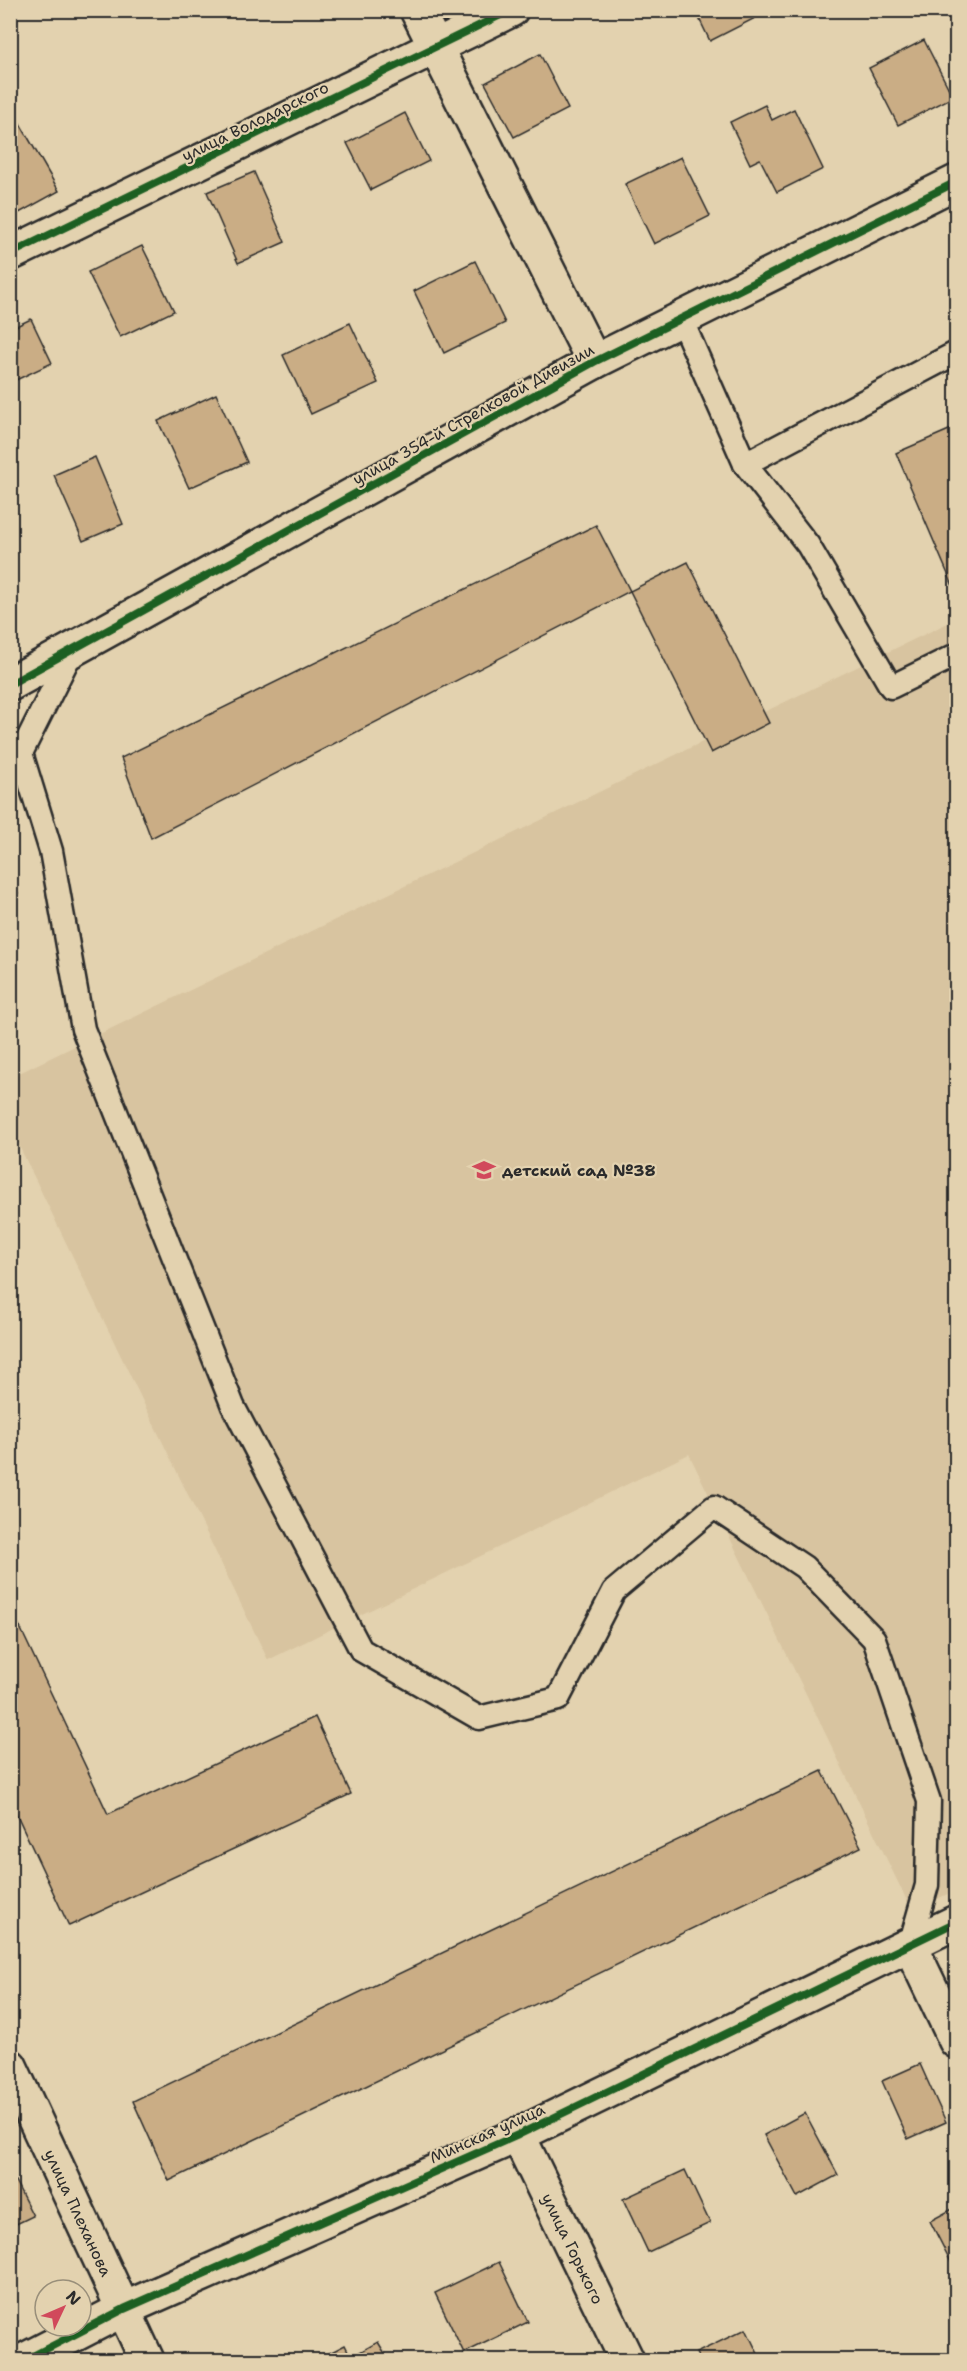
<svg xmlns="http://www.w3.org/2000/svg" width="967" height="2371" font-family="'Shantell Sans',sans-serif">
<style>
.built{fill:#d8c4a0}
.building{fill:#caad85;stroke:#2b2b2b;stroke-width:1.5}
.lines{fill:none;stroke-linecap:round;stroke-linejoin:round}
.service-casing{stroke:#2b2b2b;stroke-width:27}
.minor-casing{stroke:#2b2b2b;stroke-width:38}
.service{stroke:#e3d2af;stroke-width:22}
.minor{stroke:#e3d2af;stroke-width:33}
.cycleway-casing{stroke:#e3d2af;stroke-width:11}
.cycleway{stroke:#1b5e20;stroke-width:8}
.labels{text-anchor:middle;stroke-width:4.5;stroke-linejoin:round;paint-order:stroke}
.street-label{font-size:16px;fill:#2b2b2b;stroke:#e3d2af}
.poi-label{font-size:16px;font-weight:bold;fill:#2b2b2b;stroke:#e3d2af;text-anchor:start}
</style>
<rect width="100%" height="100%" fill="#e3d2af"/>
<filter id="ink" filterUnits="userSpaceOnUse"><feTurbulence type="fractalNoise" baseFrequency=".0167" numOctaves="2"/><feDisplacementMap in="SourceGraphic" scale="12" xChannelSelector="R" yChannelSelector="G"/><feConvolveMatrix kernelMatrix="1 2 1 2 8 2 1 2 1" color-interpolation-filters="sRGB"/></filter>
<g filter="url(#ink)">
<polygon class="built" points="956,619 956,1890 912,1911 689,1454 268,1660 11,1129 11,1077"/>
<g class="building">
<polygon points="695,10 766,10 767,12 710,41"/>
<polygon points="924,40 953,97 898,125 869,68"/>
<polygon points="540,54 568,109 514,137 485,83"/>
<polygon points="765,105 772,120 794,109 823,169 777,192 760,159 750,164 730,122"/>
<polygon points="11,108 59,191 10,218 10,109"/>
<polygon points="405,113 429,161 371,190 347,143"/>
<polygon points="681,157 710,216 654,244 625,184"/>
<polygon points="254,172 285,242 238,263 207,192"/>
<polygon points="142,246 174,311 120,337 88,272"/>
<polygon points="475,261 505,323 444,353 414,291"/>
<polygon points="31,319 52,363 14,381 10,374 10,329"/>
<polygon points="350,323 378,383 311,414 283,355"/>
<polygon points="216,394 247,462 189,488 158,421"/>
<polygon points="956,427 956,593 896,453"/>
<polygon points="95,457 123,524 83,541 54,475"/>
<polygon points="596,525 630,591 151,838 121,758"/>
<polygon points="688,562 769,723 711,753 630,591"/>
<polygon points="10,878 18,893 10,897"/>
<polygon points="10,1606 108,1814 315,1717 351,1794 69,1926 10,1800"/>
<polygon points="822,1771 861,1847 169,2181 133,2101"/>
<polygon points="920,2064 946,2122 908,2139 882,2081"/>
<polygon points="805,2113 838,2175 797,2197 764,2135"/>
<polygon points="685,2170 710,2223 648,2252 623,2199"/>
<polygon points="10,2171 33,2216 10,2227"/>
<polygon points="956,2207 956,2272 930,2221"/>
<polygon points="499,2262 528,2322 464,2353 435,2293"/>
<polygon points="746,2329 761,2360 700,2360 696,2353"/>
<polygon points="378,2342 389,2360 316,2360 345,2345 351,2357"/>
</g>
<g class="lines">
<g class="service-casing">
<g id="service">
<polyline points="681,319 745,464 956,353"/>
<polyline points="745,464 808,545 891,687 956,655"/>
<polyline points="73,649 21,753 51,851 83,1029 233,1406 361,1650 479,1718 558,1699 614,1591 714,1507 804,1567 874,1639 929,1801 927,1885 910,1945"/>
</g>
</g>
<g class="minor-casing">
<g id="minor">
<polyline points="417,10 594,362"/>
<polyline points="10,254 511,10"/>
<polyline points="10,684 594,362 956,182"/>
<polyline points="910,1945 956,2041"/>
<path id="s1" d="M10,2066L147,2360"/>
<path id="s2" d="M518,2135L627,2360"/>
<polyline points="25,2360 124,2309 518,2135 956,1922"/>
</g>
</g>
<use href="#service" class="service"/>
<use href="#minor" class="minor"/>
<g class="cycleway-casing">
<g id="cycleway">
<polyline points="10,254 511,10"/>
<polyline points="10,684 594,362 956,182"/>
<polyline points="25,2360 124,2309 518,2135 956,1922"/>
</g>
</g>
<use href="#cycleway" class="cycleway"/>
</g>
</g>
<defs>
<g id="school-bare" transform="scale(1.8)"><path d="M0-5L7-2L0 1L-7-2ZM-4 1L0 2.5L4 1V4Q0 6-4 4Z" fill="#d1495b" stroke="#e3d2af" stroke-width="2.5" paint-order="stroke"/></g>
</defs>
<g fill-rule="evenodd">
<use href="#school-bare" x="484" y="1170"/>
</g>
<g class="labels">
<g class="street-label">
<text transform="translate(255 121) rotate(-26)" y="6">улица Володарского</text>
<text transform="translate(473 414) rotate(-29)" y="6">улица 354-й Стрелковой Дивизии</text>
<text transform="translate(487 2133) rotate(-24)" y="6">Минская улица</text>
<text dy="6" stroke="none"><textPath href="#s1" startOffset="162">улица Плеханова</textPath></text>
<text dy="6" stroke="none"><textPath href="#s2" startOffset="126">улица Горького</textPath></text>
</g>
<g class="poi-label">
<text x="502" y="1176">детский сад №38</text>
</g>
</g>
<rect width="967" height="2371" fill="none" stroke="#e3d2af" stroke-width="36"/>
<rect x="18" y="18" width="931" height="2335" fill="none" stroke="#2b2b2b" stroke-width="2" filter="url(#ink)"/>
<g transform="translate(63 2308) rotate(46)"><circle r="28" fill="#e3d2af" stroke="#998f7a" stroke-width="1.5"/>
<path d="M0-4.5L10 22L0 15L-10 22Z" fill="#d1495b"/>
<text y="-9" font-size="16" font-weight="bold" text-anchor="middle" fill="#2b2b2b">N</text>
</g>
</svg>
